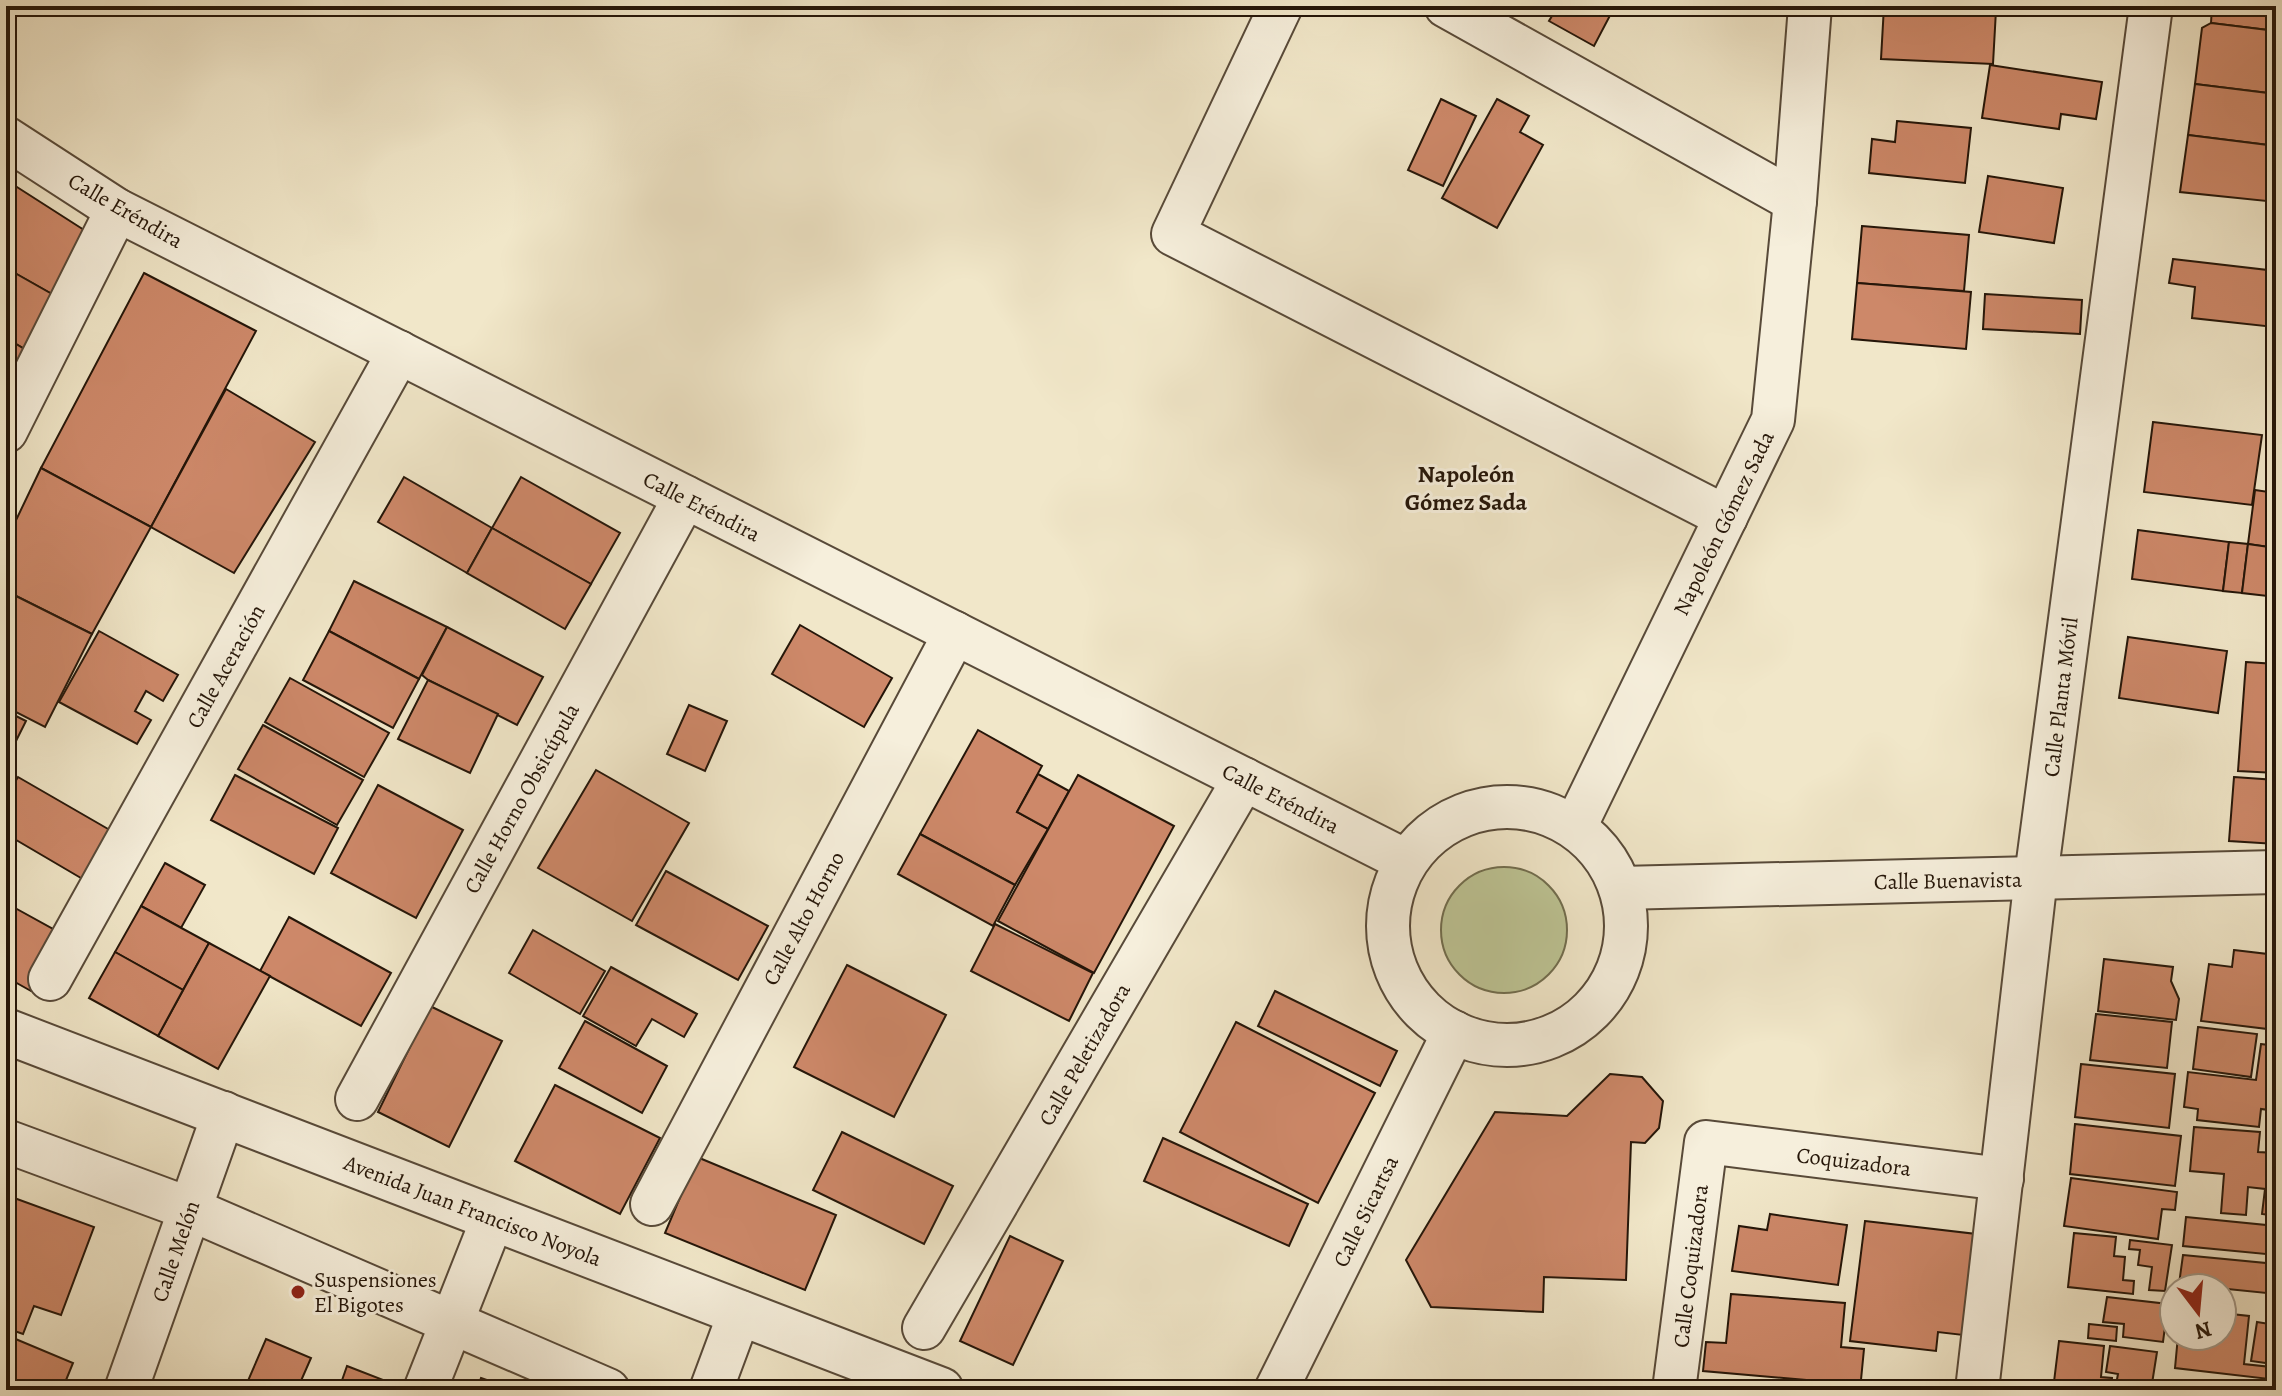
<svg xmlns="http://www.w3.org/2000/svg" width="2282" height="1396" font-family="Alegreya,serif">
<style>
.green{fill:#bdc494;stroke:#716d4e;stroke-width:2}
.building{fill:#cd8869;stroke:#251609;stroke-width:2}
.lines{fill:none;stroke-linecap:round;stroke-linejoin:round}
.minor-casing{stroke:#584a39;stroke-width:46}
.tertiary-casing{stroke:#584a39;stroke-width:48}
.minor{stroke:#f6efdc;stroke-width:42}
.tertiary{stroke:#f6efdc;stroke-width:44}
.poi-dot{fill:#8f2418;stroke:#f6efdc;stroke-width:3}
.labels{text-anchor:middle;stroke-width:6;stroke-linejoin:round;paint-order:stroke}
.street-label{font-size:22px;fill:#251609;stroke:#f6efdc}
.poi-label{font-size:22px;fill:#251609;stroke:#f6efdc;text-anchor:start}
.neighbourhood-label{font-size:24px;font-weight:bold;fill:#251609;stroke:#f6efdc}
</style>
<rect width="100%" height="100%" fill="#f1e7c9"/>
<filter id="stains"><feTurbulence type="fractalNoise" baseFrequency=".0025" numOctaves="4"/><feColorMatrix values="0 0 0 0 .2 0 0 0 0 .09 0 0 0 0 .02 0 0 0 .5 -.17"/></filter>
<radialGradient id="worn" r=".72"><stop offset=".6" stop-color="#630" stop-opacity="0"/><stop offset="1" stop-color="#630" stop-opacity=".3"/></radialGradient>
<circle class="green" cx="1504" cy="930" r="63"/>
<g class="building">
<polygon points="1558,6 1615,6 1594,46 1549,21"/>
<polygon points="1884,6 1996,10 1993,64 1881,59"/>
<polygon points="2212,6 2276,6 2276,31 2211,23"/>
<polygon points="2211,23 2276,31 2276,94 2195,84 2202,28"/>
<polygon points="1990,65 2102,82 2096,119 2061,114 2059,129 1982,118"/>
<polygon points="2195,84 2276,94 2276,146 2188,135"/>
<polygon points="1441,99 1476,116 1443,186 1408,170"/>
<polygon points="1497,99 1529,116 1520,132 1543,145 1497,228 1442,198"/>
<polygon points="1897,121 1971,128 1965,183 1869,173 1872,139 1895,142"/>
<polygon points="2188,135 2276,146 2276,202 2180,192"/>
<polygon points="1988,176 2063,188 2054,243 1979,232"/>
<polygon points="6,180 95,237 59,298 6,268"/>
<polygon points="1862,226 1969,235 1964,291 1857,283"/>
<polygon points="2173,259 2276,271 2274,327 2192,318 2195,287 2169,283"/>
<polygon points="6,268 59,298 26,350 6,338"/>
<polygon points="144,273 256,331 151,527 41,468"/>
<polygon points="1857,283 1971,292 1966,349 1852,339"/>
<polygon points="1985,294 2082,300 2080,334 1983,329"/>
<polygon points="6,338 26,350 6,389"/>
<polygon points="226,389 315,442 234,573 151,527"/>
<polygon points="2153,422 2262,435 2252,505 2144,492"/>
<polygon points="41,468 151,527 92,634 6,591 6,541"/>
<polygon points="404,477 492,528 467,573 378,522"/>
<polygon points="521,477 620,533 591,584 492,528"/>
<polygon points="2255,490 2276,493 2276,548 2248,544"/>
<polygon points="492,528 591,584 565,629 467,573"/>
<polygon points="2138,530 2229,542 2223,591 2132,579"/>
<polygon points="2229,542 2248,544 2242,593 2223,591"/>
<polygon points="2248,544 2276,548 2276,597 2242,593"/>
<polygon points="354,581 447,627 419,679 329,631"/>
<polygon points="6,591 92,634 45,727 6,707"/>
<polygon points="800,625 892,678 864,727 772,674"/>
<polygon points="447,627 543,677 517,725 428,680 422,675"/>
<polygon points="99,631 178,675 163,701 146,691 135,711 151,720 137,744 59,702"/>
<polygon points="329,631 419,679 393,728 303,680"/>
<polygon points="2128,637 2227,651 2218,713 2119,698"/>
<polygon points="2246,662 2276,664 2276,773 2238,771"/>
<polygon points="290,678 389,733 364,777 265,722"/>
<polygon points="428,680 498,714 470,773 398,739"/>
<polygon points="689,705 727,721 705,771 667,754"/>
<polygon points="6,711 26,721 6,761"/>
<polygon points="263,725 363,780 337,825 238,769"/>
<polygon points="978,730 1042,766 1017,812 1048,829 1015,885 920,834"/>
<polygon points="596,770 689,823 632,921 538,868"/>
<polygon points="1038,774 1069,791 1048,829 1017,812"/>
<polygon points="235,775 338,828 314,874 211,820"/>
<polygon points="1078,775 1174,826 1094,973 998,921"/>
<polygon points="18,777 115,833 86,881 6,834 6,797"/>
<polygon points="2234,777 2276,780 2276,844 2229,841"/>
<polygon points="378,785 463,830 416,918 331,873"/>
<polygon points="920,834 1015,885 993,926 898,874"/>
<polygon points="165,863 205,885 181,928 141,906"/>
<polygon points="666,871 768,926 738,980 636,925"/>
<polygon points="6,903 62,934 31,991 6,977"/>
<polygon points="141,906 209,943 183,990 115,952"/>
<polygon points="289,917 391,973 361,1026 260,971"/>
<polygon points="995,924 1093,973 1069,1021 971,971"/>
<polygon points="533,930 605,971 580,1014 509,973"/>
<polygon points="209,943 270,976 218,1069 158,1036"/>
<polygon points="2234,950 2276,955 2276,1030 2201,1021 2209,964 2232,967"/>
<polygon points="115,952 183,990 158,1036 89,998"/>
<polygon points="2104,959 2173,967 2171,981 2179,999 2176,1020 2098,1011"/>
<polygon points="847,965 946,1015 894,1117 794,1067"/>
<polygon points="611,967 697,1014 684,1037 652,1019 636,1046 583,1016"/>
<polygon points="1275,991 1397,1051 1380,1086 1258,1026"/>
<polygon points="430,1006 502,1041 449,1147 378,1112"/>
<polygon points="2096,1014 2172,1022 2167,1068 2090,1060"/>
<polygon points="585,1021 667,1066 642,1113 559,1068"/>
<polygon points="1236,1022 1375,1093 1318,1203 1180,1132"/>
<polygon points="2198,1027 2257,1034 2251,1077 2193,1069"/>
<polygon points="2261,1044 2276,1046 2276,1111 2261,1109 2259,1127 2197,1120 2198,1109 2184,1107 2188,1072 2256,1080"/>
<polygon points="2081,1064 2175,1074 2169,1128 2075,1117"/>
<polygon points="1610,1074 1642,1077 1663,1101 1659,1128 1645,1143 1631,1142 1626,1280 1544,1277 1543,1312 1431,1307 1406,1260 1495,1112 1567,1116"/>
<polygon points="555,1085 660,1138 620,1214 515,1161"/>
<polygon points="2075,1124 2181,1136 2175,1186 2070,1174"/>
<polygon points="2194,1127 2260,1132 2258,1152 2276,1153 2276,1216 2262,1214 2265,1189 2248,1187 2246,1215 2221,1213 2224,1174 2190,1171"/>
<polygon points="842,1132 953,1186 924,1244 813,1190"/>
<polygon points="1163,1138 1308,1204 1289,1246 1144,1181"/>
<polygon points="697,1157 836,1215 805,1290 665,1233"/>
<polygon points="2071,1178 2177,1192 2175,1210 2162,1209 2158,1239 2064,1226"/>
<polygon points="6,1195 94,1227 61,1315 34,1306 23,1334 6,1328"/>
<polygon points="1770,1214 1847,1225 1838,1285 1732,1271 1739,1226 1767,1230"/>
<polygon points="2186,1217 2276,1226 2276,1255 2183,1246"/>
<polygon points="1865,1221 1976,1234 1963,1335 1938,1332 1936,1351 1850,1341"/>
<polygon points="2074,1233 2116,1237 2114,1256 2125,1257 2123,1280 2134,1281 2133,1294 2068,1287"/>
<polygon points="1010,1236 1063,1261 1013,1365 960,1341"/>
<polygon points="2130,1240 2172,1245 2165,1291 2149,1290 2152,1267 2138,1265 2140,1250 2129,1249"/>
<polygon points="2183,1255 2276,1264 2276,1294 2179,1284"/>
<polygon points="1731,1294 1845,1303 1841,1347 1864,1349 1860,1390 1840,1390 1840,1383 1703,1371 1706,1342 1726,1343"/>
<polygon points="2107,1297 2168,1304 2163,1342 2123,1337 2124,1324 2103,1322"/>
<polygon points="2222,1313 2249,1316 2244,1364 2271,1367 2269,1379 2175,1368 2178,1336 2222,1336"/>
<polygon points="2257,1322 2276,1325 2273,1364 2251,1361"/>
<polygon points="2089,1324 2117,1327 2116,1341 2088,1338"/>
<polygon points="6,1335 73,1363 62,1390 6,1390"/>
<polygon points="266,1339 311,1358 297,1390 244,1390"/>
<polygon points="2059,1341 2104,1346 2101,1377 2112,1378 2111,1390 2053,1390"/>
<polygon points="2110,1346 2157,1352 2151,1390 2115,1390 2118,1374 2106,1372"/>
<polygon points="347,1366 391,1383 389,1390 324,1390 327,1381 340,1386"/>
<polygon points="481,1378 516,1390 477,1390"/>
<polygon points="1611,1386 1640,1388 1640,1390 1611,1390"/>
</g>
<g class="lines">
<g class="minor-casing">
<g id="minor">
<polyline points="1281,6 1173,234 1726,517"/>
<polyline points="1446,6 1795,201"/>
<polyline points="6,138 117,210 1406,861"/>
<polyline points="6,431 117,210"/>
<circle cx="1507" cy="926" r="119"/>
<polyline points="1575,827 1773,420 1795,201 1810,6"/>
<polyline points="1621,888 2276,872"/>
<polyline points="50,979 399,352"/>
<polyline points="357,1099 685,497"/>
<polyline points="6,1141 190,1209 608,1390"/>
<polyline points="652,1204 955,633"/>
<polyline points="924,1328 1244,779"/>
<polyline points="126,1390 224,1113"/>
<polyline points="425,1390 493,1218"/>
<polyline points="711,1390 740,1312"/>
<polyline points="1276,1390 1454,1032"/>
<polyline points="1674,1390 1706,1142 2002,1179"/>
<polyline points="1977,1390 2036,877 2151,6"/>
</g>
</g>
<g class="tertiary-casing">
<polyline id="tertiary" points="6,1031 941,1390"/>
</g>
<use href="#minor" class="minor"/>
<use href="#tertiary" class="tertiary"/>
</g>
<circle class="poi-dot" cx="298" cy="1292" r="8"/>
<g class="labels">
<g class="street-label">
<text transform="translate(126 210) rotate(30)" y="8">Calle Eréndira</text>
<text transform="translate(702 506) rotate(27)" y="8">Calle Eréndira</text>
<text transform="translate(1723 523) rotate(-64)" y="8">Napoleón Gómez Sada</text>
<text transform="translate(225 666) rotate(-61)" y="8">Calle Aceración</text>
<text transform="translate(2060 697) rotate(-83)" y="8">Calle Planta Móvil</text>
<text transform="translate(521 798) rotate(-61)" y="8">Calle Horno Obsicúpula</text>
<text transform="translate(1281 798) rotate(27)" y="8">Calle Eréndira</text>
<text transform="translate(1948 880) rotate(-1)" y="8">Calle Buenavista</text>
<text transform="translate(803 918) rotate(-62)" y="8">Calle Alto Horno</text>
<text transform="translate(1084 1054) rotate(-60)" y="8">Calle Peletizadora</text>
<text transform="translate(1854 1161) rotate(7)" y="8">Coquizadora</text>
<text transform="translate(473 1210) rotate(21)" y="8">Avenida Juan Francisco Noyola</text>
<text transform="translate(1365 1211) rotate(-64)" y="8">Calle Sicartsa</text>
<text transform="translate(175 1251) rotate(-71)" y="8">Calle Melón</text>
<text transform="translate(1690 1266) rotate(-83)" y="8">Calle Coquizadora</text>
</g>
<g class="poi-label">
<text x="314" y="1287">Suspensiones<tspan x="314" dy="25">El Bigotes</tspan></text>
</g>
<g class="neighbourhood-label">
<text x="1466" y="482">Napoleón<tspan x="1466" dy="28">Gómez Sada</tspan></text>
</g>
</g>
<rect width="2282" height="1396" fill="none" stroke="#f1e7c9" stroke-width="32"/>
<rect x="8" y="8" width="2266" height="1380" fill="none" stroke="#251609" stroke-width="4"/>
<rect x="16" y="16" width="2250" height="1364" fill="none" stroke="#251609" stroke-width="2"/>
<g transform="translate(2198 1312) rotate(164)"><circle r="38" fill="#f6efdc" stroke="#a29888" stroke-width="2"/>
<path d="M0-6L14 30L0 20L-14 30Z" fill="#8f2418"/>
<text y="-12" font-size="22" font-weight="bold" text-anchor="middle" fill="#251609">N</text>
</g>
<rect width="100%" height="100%" filter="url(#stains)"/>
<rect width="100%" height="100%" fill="url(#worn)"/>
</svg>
